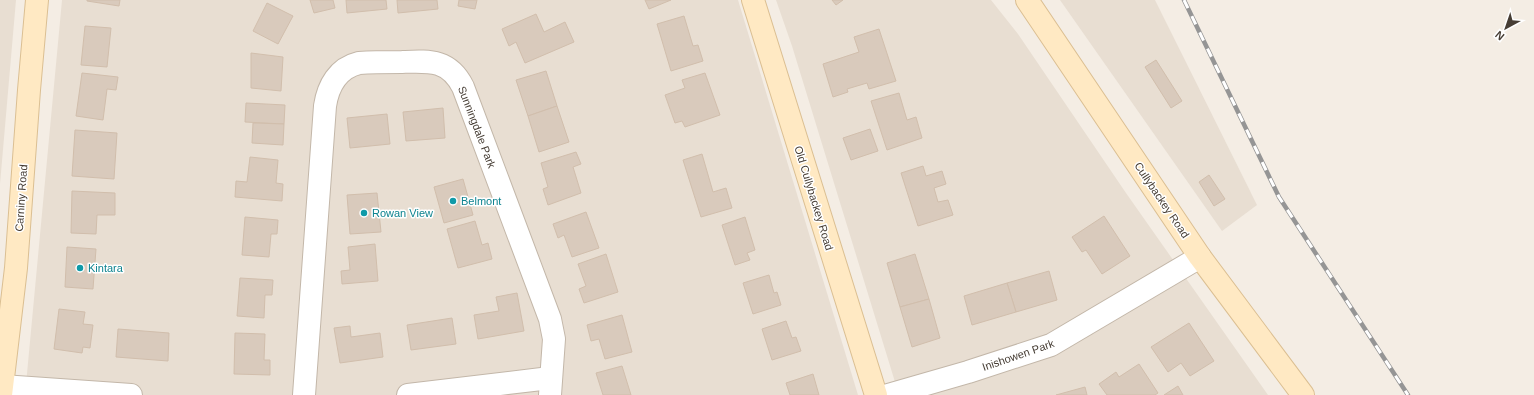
<svg xmlns="http://www.w3.org/2000/svg" width="1534" height="395" font-family="Helvetica,sans-serif">
<style>
.residential{fill:#e8ded2}
.building{fill:#d9cabc;stroke:#d1beac}
.lines{fill:none;stroke-linecap:round;stroke-linejoin:round}
.street-casing{stroke:#c3b7a9;stroke-width:24}
.secondary-casing{stroke:#dbbf92;stroke-width:24}
.street{stroke:#fff;stroke-width:22}
.secondary{stroke:#ffe9c3;stroke-width:22}
.rail-casing{stroke:#959595;stroke-width:4.5}
.rail{stroke:#fff;stroke-width:3;stroke-dasharray:9;stroke-linecap:butt}
.culture-dot{fill:#0f9aa8;stroke:#fff;stroke-width:1.5}
.labels{text-anchor:middle;stroke-width:3;stroke-linejoin:round;paint-order:stroke}
.street-label{font-size:11px;fill:#463d34;stroke:#fff}
.culture-label{font-size:11px;fill:#0d838f;stroke:#fff;text-anchor:start}
</style>
<rect width="100%" height="100%" fill="#f4ede4"/>
<g class="residential">
<polygon points="0,0 16,0 0,184"/>
<polygon points="62,0 738,0 858,395 25,395"/>
<polygon points="776,0 991,0 1018,34 1126,193 1268,395 899,395 792,46"/>
<polygon points="1060,0 1155,0 1257,205 1222,231"/>
</g>
<g class="building">
<polygon points="87,0 120,0 119,6 87,1"/>
<polygon points="310,0 333,0 335,8 314,13"/>
<polygon points="346,0 386,0 387,9 347,13"/>
<polygon points="397,0 437,0 438,9 398,13"/>
<polygon points="459,0 477,0 475,9 458,6"/>
<polygon points="645,0 671,0 649,9"/>
<polygon points="832,0 843,0 836,5"/>
<polygon points="267,3 293,16 278,44 253,31"/>
<polygon points="536,14 544,32 565,22 574,42 525,63 516,42 509,46 502,29"/>
<polygon points="684,16 693,46 698,45 703,61 671,71 657,24"/>
<polygon points="85,26 111,28 107,67 81,65"/>
<polygon points="879,29 896,81 869,89 867,83 847,89 848,92 833,97 823,64 859,52 854,37"/>
<polygon points="251,53 283,57 281,91 251,88"/>
<polygon points="1156,60 1182,101 1171,108 1145,67"/>
<polygon points="546,71 557,106 528,116 516,80"/>
<polygon points="82,73 118,77 116,90 107,89 103,120 76,116"/>
<polygon points="705,73 720,115 685,127 682,121 675,123 665,95 685,88 682,80"/>
<polygon points="899,93 907,120 916,117 922,138 887,150 871,101"/>
<polygon points="246,103 285,105 284,124 245,122"/>
<polygon points="557,106 569,142 539,152 528,116"/>
<polygon points="443,108 445,138 406,141 403,112"/>
<polygon points="387,114 390,144 350,148 347,118"/>
<polygon points="253,123 284,124 283,145 252,143"/>
<polygon points="870,129 878,151 851,160 843,138"/>
<polygon points="75,130 117,133 114,179 72,176"/>
<polygon points="576,152 581,164 573,167 581,193 548,205 543,189 548,187 541,163"/>
<polygon points="702,154 713,192 726,188 732,208 701,217 683,160"/>
<polygon points="250,157 278,160 276,183 283,184 282,201 235,197 236,181 247,182"/>
<polygon points="923,166 926,176 942,171 946,184 934,188 938,202 948,200 953,215 918,226 901,173"/>
<polygon points="1209,175 1225,199 1214,206 1199,182"/>
<polygon points="463,179 473,215 444,223 434,187"/>
<polygon points="72,191 115,193 115,215 97,215 96,234 71,233"/>
<polygon points="377,193 381,232 350,234 347,195"/>
<polygon points="586,212 599,248 572,257 564,235 558,238 553,224"/>
<polygon points="1104,216 1130,256 1102,274 1086,250 1082,252 1072,237"/>
<polygon points="245,217 278,220 277,234 271,234 269,257 242,255"/>
<polygon points="745,217 755,250 747,253 750,260 735,265 722,225"/>
<polygon points="475,221 482,245 488,243 492,259 458,268 447,229"/>
<polygon points="375,244 378,281 342,284 341,271 350,270 348,247"/>
<polygon points="67,247 96,249 93,289 65,287"/>
<polygon points="606,254 618,292 584,303 579,289 586,286 578,264"/>
<polygon points="915,254 929,299 900,307 887,263"/>
<polygon points="1049,271 1057,300 1016,312 1007,283"/>
<polygon points="769,275 774,293 777,292 781,305 753,314 743,283"/>
<polygon points="240,278 273,280 272,295 265,295 264,318 237,316"/>
<polygon points="1007,283 1016,312 972,325 964,296"/>
<polygon points="517,293 524,331 478,339 474,315 499,311 496,297"/>
<polygon points="929,299 940,338 912,347 900,307"/>
<polygon points="59,309 85,312 83,324 93,325 90,348 83,347 82,353 54,349"/>
<polygon points="622,315 632,352 605,359 599,339 591,341 587,325"/>
<polygon points="452,318 456,344 411,350 407,325"/>
<polygon points="786,321 792,338 796,337 801,351 772,360 762,329"/>
<polygon points="1189,323 1214,361 1190,376 1181,363 1168,372 1151,347"/>
<polygon points="350,326 351,337 380,333 383,357 340,363 334,328"/>
<polygon points="118,329 169,333 168,361 116,357"/>
<polygon points="235,333 265,334 264,360 270,360 270,375 234,374"/>
<polygon points="1139,364 1158,393 1155,395 1107,395 1099,384 1116,372 1119,377"/>
<polygon points="622,366 631,395 603,395 596,373"/>
<polygon points="813,374 819,395 790,395 786,383"/>
<polygon points="1178,386 1183,395 1164,395"/>
<polygon points="1085,387 1087,395 1056,395"/>
</g>
<g class="lines">
<g class="street-casing">
<g id="street">
<polyline points="2,386 131,395"/>
<path d="M304,395L325,106C328,86 338,68 359,63C373,62 388,62 402,62C429,61 449,59 463,87L550,319L554,339L550,395"/>
<polyline points="408,395 550,378"/>
<polyline points="888,395 968,372 1051,345 1200,257"/>
</g>
</g>
<g class="secondary-casing">
<g id="secondary">
<polyline points="753,0 876,395"/>
<polyline points="1027,0 1200,257 1303,395"/>
<polyline points="1,395 16,268 29,90 37,0"/>
</g>
</g>
<use href="#street" class="street"/>
<use href="#secondary" class="secondary"/>
<g class="rail-casing">
<polyline id="rail" points="1184,0 1279,197 1408,395"/>
</g>
<use href="#rail" class="rail"/>
</g>
<g class="culture-dot">
<circle cx="453" cy="201" r="4"/>
<circle cx="364" cy="213" r="4"/>
<circle cx="80" cy="268" r="4"/>
</g>
<g class="labels">
<g class="street-label">
<text transform="translate(477 127) rotate(69)" y="4">Sunningdale Park</text>
<text transform="translate(21 198) rotate(-86)" y="4">Carniny Road</text>
<text transform="translate(814 198) rotate(73)" y="4">Old Cullybackey Road</text>
<text transform="translate(1162 200) rotate(56)" y="4">Cullybackey Road</text>
<text transform="translate(1018 355) rotate(-19)" y="4">Inishowen Park</text>
</g>
<g class="culture-label">
<text x="461" y="205">Belmont</text>
<text x="372" y="217">Rowan View</text>
<text x="88" y="272">Kintara</text>
</g>
</g>
<g transform="translate(1506 28) rotate(220)" stroke="#ffffff" stroke-width="3" paint-order="stroke">
<path d="M0-3L7 15L0 10L-7 15Z" fill="#463d34"/>
<text y="-6" font-size="11" font-weight="bold" text-anchor="middle" fill="#463d34">N</text>
</g>
</svg>
